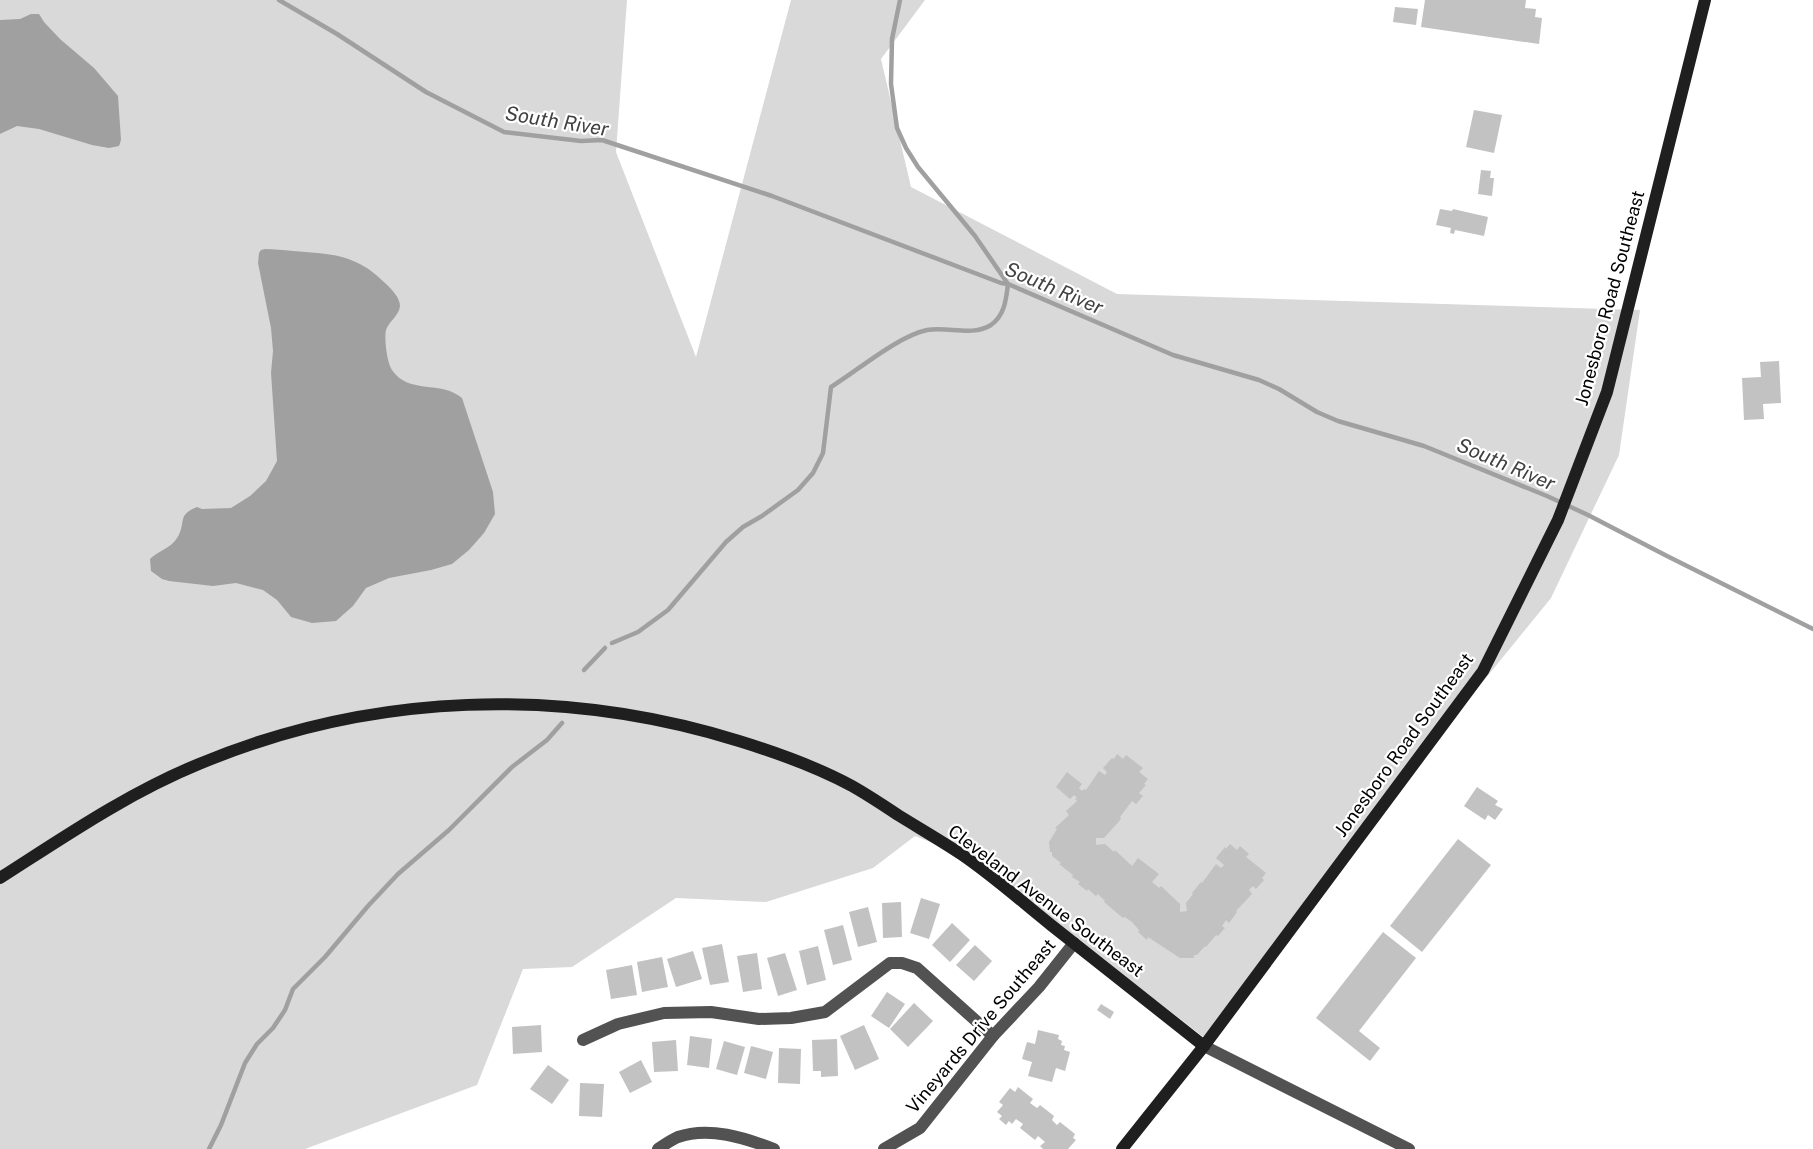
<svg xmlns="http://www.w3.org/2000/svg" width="1813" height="1149" font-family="'Public Sans',sans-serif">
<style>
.green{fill:#d9d9d9}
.water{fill:#a0a0a0}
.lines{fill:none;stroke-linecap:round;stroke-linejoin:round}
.stream{stroke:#a0a0a0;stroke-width:4.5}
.building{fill:#c2c2c2}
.street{stroke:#525252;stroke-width:12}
.secondary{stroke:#1f1f1f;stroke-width:12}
.labels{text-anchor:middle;stroke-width:4.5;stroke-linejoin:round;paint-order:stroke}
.street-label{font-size:18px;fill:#000;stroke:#fff}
.water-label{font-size:20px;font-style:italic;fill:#414141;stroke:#fff}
</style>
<rect width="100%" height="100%" fill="#fff"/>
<polygon class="green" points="0,0 627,0 616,152 696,357 791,0 925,0 881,59 911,187 1117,294 1640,310 1619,455 1551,598 1368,823 1210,1042 973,859 915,836 873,868 766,902 676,898 572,967 523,969 477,1085 305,1149 0,1149"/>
<g class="water">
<polygon points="31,14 39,14 44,22 60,39 94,68 118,96 121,140 119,146 109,148 92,145 39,129 17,126 0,134 0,20 20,19"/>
<path d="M265,249C274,249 283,250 293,251C332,254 356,254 385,283C391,289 400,297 400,306C399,316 389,321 386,330C384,338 387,363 392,370C409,395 441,380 462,398L493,492L495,514L484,533L469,550L452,564L431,570L389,578L366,588L353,606L336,621L312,623L291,617L277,600L263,590L236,583L213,586L169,581L162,579L151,571L150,559C158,551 171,548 177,538C187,523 176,515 197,507L202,509L231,508L250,496L266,481L277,461L271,373L273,351L271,328L258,263L259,253L261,250Z"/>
</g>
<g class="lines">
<g class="stream">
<polyline points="279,0 337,34 426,92 504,132 581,141 602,140 772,196 1001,283 1008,284 1173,355 1259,380 1279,389 1317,412 1338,421 1424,446 1547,496 1588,515 1667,556 1813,629"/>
<path d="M612,643L638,632L668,610L726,542L743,527L762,516L798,490L813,473L823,453L831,387C857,371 898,336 927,330C948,326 972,337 991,325C1005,315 1006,299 1008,284L975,236L918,167L906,148L897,128L891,84L892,39L900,0"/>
<polyline points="584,670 605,648"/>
<polyline points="209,1149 221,1125 245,1063 257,1044 273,1028 285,1010 293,989 325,957 368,906 398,874 449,830 512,767 547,740 562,723"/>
</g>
</g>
<g class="building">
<polygon points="1425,0 1526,0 1525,8 1536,9 1535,17 1542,18 1539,44 1421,27"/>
<polygon points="1395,7 1418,9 1416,25 1393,22"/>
<polygon points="1474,110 1502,115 1494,153 1466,147"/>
<polygon points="1481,170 1491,171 1490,178 1494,178 1492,196 1478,194"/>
<polygon points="1440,209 1452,211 1453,209 1488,217 1484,236 1455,230 1454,234 1450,233 1451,228 1436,225"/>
<polygon points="1779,361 1781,403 1763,404 1764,419 1744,420 1742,378 1761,377 1760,362"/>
<polygon points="1117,754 1123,759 1126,755 1143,768 1139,772 1148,779 1144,784 1146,785 1139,793 1143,796 1136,804 1132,801 1120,817 1121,819 1104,838 1096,838 1096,845 1105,844 1114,852 1115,850 1132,866 1138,858 1159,874 1152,882 1159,888 1161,886 1180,904 1180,912 1187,911 1186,903 1193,894 1192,893 1201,882 1202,883 1216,864 1221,868 1224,865 1216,858 1225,847 1226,849 1230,844 1237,850 1240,846 1249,854 1246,857 1266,873 1262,878 1264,880 1256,889 1253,886 1249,890 1252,894 1236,911 1237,912 1229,923 1226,920 1222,926 1225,928 1218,936 1216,935 1206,947 1205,946 1197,955 1194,955 1194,958 1180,958 1148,937 1147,940 1138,932 1139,930 1132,922 1125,917 1123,918 1104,902 1105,901 1098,894 1096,896 1088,889 1087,891 1078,884 1080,882 1072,877 1073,875 1059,864 1061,863 1052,856 1052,852 1050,852 1049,842 1057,829 1055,828 1069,815 1066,811 1077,801 1075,799 1077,798 1074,795 1070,799 1056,787 1067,772 1082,784 1079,788 1082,791 1084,789 1086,790 1099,771 1105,775 1107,772 1103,768 1112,758 1114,759"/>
<polygon points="1477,787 1498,801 1495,805 1503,809 1495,820 1488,815 1485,820 1464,806"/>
<polygon points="1458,839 1491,865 1422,952 1390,926"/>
<polygon points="921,898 940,904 929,939 910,933"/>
<polygon points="901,902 902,937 883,938 882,903"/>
<polygon points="868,907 877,942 858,947 849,912"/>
<polygon points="952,923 970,940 950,962 932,945"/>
<polygon points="843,925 852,960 833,965 824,930"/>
<polygon points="1383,932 1416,958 1359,1031 1380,1048 1370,1061 1316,1018"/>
<polygon points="722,944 729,982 710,985 702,948"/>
<polygon points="975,945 992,961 974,981 956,965"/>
<polygon points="818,946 826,980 807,985 799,951"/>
<polygon points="693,951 702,979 676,987 667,959"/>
<polygon points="757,953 762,989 743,992 737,956"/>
<polygon points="785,953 797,990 778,996 767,958"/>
<polygon points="662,957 668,987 642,992 637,962"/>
<polygon points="632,965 637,995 611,999 606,970"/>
<polygon points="887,992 905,1004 889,1028 871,1016"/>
<polygon points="914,1003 933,1021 908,1047 890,1029"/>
<polygon points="1101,1004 1114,1012 1110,1019 1097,1010"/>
<polygon points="541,1025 542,1052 513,1054 512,1027"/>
<polygon points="864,1025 879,1059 855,1070 840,1036"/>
<polygon points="1038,1030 1059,1035 1058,1039 1062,1041 1061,1045 1065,1046 1064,1050 1070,1052 1065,1071 1056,1068 1052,1082 1028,1076 1032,1062 1022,1059 1027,1042 1035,1044"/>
<polygon points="690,1036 712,1039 709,1068 687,1065"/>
<polygon points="837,1039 838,1076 821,1077 821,1071 813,1071 812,1040"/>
<polygon points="676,1040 678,1071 654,1072 652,1042"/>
<polygon points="724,1041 745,1047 737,1075 716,1069"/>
<polygon points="751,1046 773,1052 766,1079 744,1073"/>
<polygon points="779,1048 801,1049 800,1084 778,1083"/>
<polygon points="641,1060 652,1082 630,1093 619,1072"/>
<polygon points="548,1065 569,1080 552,1104 530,1089"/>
<polygon points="580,1083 604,1084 602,1117 579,1116"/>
<polygon points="1018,1087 1033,1099 1030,1103 1037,1108 1040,1105 1054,1116 1052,1120 1057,1125 1060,1122 1075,1134 1073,1138 1076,1140 1068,1149 1043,1149 1040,1146 1045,1142 1038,1136 1035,1140 1020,1128 1023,1124 1016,1119 1012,1124 1009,1121 1006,1125 999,1119 1002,1116 997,1112 1003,1105 999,1102 1010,1088 1015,1092"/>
</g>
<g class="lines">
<g class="street">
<polyline points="583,1040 618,1024 664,1013 711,1012 759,1019 791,1018 825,1012 890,963 902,963 917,968 993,1036"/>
<polyline points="1204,1046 1409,1149"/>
<path d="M658,1149C664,1145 671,1140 678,1137C709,1126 745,1138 774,1149"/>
<polyline points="884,1149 920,1128 993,1036 1039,987 1074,943"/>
</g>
<g class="secondary">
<path d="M0,878C64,837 128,793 199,764C371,692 562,686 739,741C778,753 817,767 852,786C868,795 883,805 898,815C919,828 940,840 961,854C992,875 1021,901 1051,925C1102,965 1153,1006 1204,1046"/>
<polyline points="1122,1149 1204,1046 1483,671 1558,520 1607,392 1705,0"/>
</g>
</g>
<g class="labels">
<g class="street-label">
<text transform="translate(1610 298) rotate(-75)" y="6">Jonesboro Road Southeast</text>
<text transform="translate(1404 745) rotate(-54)" y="6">Jonesboro Road Southeast</text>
<text transform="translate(1046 901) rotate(37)" y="6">Cleveland Avenue Southeast</text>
<text transform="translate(981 1026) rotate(-50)" y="6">Vineyards Drive Southeast</text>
</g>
<g class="water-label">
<text transform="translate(557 121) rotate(9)" y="7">South River</text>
<text transform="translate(1054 288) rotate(23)" y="7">South River</text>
<text transform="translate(1506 464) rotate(23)" y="7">South River</text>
</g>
</g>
</svg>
